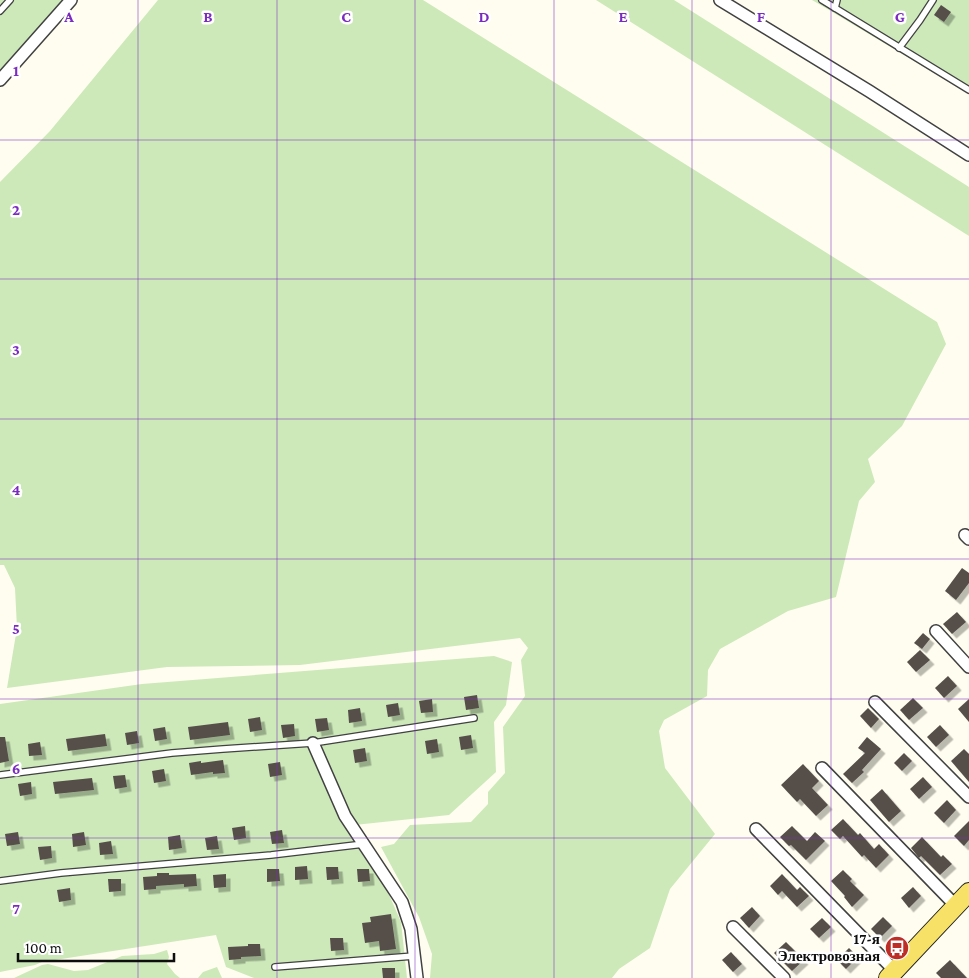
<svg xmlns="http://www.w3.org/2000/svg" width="969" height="978" font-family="'Crimson Pro',serif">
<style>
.green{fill:#cde9b9}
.building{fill:#56504a;filter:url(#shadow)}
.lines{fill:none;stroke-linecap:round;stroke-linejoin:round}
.lane-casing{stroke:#414141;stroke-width:8}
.street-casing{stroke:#414141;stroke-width:14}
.primary-casing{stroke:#1f1f1f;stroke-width:20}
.lane{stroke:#fff;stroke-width:5.5}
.street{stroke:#fff;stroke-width:11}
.primary{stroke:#f7e267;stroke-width:18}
.grid{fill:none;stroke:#7b2cbf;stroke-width:1;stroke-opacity:0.55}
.labels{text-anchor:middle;stroke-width:5;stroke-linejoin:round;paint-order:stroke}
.poi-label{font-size:15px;font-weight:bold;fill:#0e0e0e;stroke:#fff;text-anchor:end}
.grid-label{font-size:16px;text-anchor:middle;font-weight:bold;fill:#7b2cbf;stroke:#fff;stroke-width:5;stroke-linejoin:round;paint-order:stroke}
</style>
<defs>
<filter id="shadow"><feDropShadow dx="4.5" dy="4.5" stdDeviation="0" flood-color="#0004"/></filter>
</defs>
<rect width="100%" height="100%" fill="#fffdef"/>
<g class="green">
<polygon points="0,0 63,0 0,70"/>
<polygon points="158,0 423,0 937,322 946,344 902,426 868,459 875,482 859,501 836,597 788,611 720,649 708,670 707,696 664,720 659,731 665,768 715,834 670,889 650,948 619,969 612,978 430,978 432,954 419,917 381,847 394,844 410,825 471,822 488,804 488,792 505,773 503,727 525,696 521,660 528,648 520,638 300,665 167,667 7,688 17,628 15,588 4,565 0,565 0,182 50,131"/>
<polygon points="596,0 674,0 969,187 969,236"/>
<polygon points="812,0 969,0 969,94 824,7"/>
<polygon points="494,656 512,662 506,705 494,722 496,772 449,815 345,826 364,857 387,890 401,922 407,978 254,978 226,967 216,935 42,962 35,965 0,972 0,704 142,684"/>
<polygon points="167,950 169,957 167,964 175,974 180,978 14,978 42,965 48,964 74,971 88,970 122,956 154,954"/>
<polygon points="217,967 222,978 198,978 203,972"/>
</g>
<g class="building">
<polygon points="941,5 951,12 944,22 934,15"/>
<polygon points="962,568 969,573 969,583 956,600 945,591"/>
<polygon points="957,612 966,622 952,634 943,624"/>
<polygon points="923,633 930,639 922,649 914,643"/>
<polygon points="920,650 930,660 916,672 907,662"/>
<polygon points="948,676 957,686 944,698 935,688"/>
<polygon points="477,695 479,708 466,710 464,697"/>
<polygon points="913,698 923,708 909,720 900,710"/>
<polygon points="432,699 433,712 421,713 419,701"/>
<polygon points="969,699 969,722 958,709"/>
<polygon points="398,703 400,715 388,717 386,705"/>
<polygon points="360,708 362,721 349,723 348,710"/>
<polygon points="868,708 879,719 871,728 860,716"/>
<polygon points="260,717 262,730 250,732 248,719"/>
<polygon points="327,718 329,730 317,732 315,719"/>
<polygon points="228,722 230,735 190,740 188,727"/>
<polygon points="294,724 295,736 283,738 281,725"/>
<polygon points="940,725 949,735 936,747 927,737"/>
<polygon points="165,727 167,739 155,741 153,729"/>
<polygon points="137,731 139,743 127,745 125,733"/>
<polygon points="105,734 107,746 68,751 66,739"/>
<polygon points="471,735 473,748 461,750 459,737"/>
<polygon points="0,737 5,737 9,761 0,763"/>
<polygon points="867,737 881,749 862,770 864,772 852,783 843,774 865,753 858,748"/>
<polygon points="437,739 439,752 427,754 425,741"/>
<polygon points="40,742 42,755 29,756 28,744"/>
<polygon points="365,748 367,761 355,763 353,750"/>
<polygon points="964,749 969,754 969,782 951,761"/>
<polygon points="904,753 912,761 902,771 894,763"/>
<polygon points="223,760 225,773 213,774 213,772 191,775 189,763 201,761 201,763"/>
<polygon points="280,762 282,775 270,777 268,764"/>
<polygon points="803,764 819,781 812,788 828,805 816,816 800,799 797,802 781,785"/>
<polygon points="164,769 166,781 154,783 152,771"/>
<polygon points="125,775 127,787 115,789 113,776"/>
<polygon points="923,777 932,787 919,799 910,789"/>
<polygon points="92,778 94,790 55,794 53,782"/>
<polygon points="31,782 32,794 20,796 18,784"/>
<polygon points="882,789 901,811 889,822 870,800"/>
<polygon points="947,800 956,810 944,823 934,813"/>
<polygon points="843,819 858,835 860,833 874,849 879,844 889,855 876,868 864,855 862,857 843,836 840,839 831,830"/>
<polygon points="969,821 969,840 964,846 954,836"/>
<polygon points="245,826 246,838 234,840 232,828"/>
<polygon points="792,826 807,841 815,832 825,841 806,860 791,845 789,846 780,837"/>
<polygon points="282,830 284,843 272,844 270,832"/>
<polygon points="18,832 20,844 7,846 5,834"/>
<polygon points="84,832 86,845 73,847 72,834"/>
<polygon points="180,835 182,848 169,850 168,837"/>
<polygon points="217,836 219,849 207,850 205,838"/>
<polygon points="922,837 941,857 943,855 952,864 940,875 921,856 919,858 911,848"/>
<polygon points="111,841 113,854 100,855 99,843"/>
<polygon points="51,846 52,858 40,860 38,847"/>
<polygon points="307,866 308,879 295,880 295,867"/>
<polygon points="326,867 338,867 339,879 327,880"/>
<polygon points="267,869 279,869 280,881 267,882"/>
<polygon points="357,869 369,869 370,881 358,882"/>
<polygon points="843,870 852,879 850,881 864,895 852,907 844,897 845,896 831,881"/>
<polygon points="157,873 169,873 169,875 196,874 197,886 184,887 184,884 156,886 156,889 144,890 143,877 157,876"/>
<polygon points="226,874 226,887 214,888 213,875"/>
<polygon points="782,874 797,890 800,887 809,896 797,907 782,891 778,895 770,886"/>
<polygon points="108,879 121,879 121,891 109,892"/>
<polygon points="913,887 921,896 909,908 901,898"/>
<polygon points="70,888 71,900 59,902 57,890"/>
<polygon points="752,907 760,916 749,928 740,918"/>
<polygon points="391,914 396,949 380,951 379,941 365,943 362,923 371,922 370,917"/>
<polygon points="883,917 892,926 880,938 871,929"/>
<polygon points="822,918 831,927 819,938 810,929"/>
<polygon points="330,938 343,938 344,950 331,951"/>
<polygon points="786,942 804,960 792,971 774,953"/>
<polygon points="248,944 260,944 261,956 241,957 241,959 229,960 228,947 248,946"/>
<polygon points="849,948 858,957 846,969 837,960"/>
<polygon points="731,952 742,964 733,972 722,960"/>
<polygon points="950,960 967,978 941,978 936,973"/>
<polygon points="382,968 395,968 395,978 383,978"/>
</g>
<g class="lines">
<g class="lane-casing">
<g id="lane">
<polyline points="822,0 969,90"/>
<polyline points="835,8 837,0"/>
<polyline points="0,11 10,0"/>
<polyline points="899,48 920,20 933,0"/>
<polyline points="0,775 172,753 223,749 313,743 474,718"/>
<polyline points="0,881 61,873 271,855 364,844"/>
<polyline points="275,967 414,956"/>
</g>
</g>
<g class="street-casing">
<g id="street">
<polyline points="720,0 869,91 969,155"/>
<polyline points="0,80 71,0"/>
<polyline points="965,535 969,539"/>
<polyline points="936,631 969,667"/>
<polyline points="875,702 969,797"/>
<polyline points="313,743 345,816 402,902 411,929 417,978"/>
<polyline points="822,768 956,906"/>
<polyline points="756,829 895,971"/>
<polyline points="733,927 784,978"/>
</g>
</g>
<g class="primary-casing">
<polyline id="primary" points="888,978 969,892"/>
</g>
<use href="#lane" class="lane"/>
<use href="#street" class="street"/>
<use href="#primary" class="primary"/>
</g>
<path class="grid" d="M138,0V978M277,0V978M415,0V978M554,0V978M692,0V978M831,0V978M0,140H969M0,279H969M0,419H969M0,559H969M0,699H969M0,838H969"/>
<defs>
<g id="bus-disc" transform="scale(1.25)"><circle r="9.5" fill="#bd2e27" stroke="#fff"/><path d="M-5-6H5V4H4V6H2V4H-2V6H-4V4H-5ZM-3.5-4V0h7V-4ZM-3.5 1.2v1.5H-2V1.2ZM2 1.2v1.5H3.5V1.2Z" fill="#fff"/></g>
</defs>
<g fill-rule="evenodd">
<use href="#bus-disc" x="897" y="948"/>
</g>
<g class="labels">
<g class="poi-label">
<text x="880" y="944">17-я<tspan x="880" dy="17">Электровозная</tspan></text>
</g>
</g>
<g class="grid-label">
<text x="69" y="22">A</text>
<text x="208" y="22">B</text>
<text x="346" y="22">C</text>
<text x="484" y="22">D</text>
<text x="623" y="22">E</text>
<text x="761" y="22">F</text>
<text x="900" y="22">G</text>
<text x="16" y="76">1</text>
<text x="16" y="215">2</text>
<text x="16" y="355">3</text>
<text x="16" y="495">4</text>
<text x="16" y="634">5</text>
<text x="16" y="774">6</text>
<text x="16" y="914">7</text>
</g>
<path d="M18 953v8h156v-8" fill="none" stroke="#0e0e0e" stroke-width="2.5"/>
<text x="25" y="953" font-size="15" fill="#0e0e0e" stroke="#ffffff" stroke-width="4" paint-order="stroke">100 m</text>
</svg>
